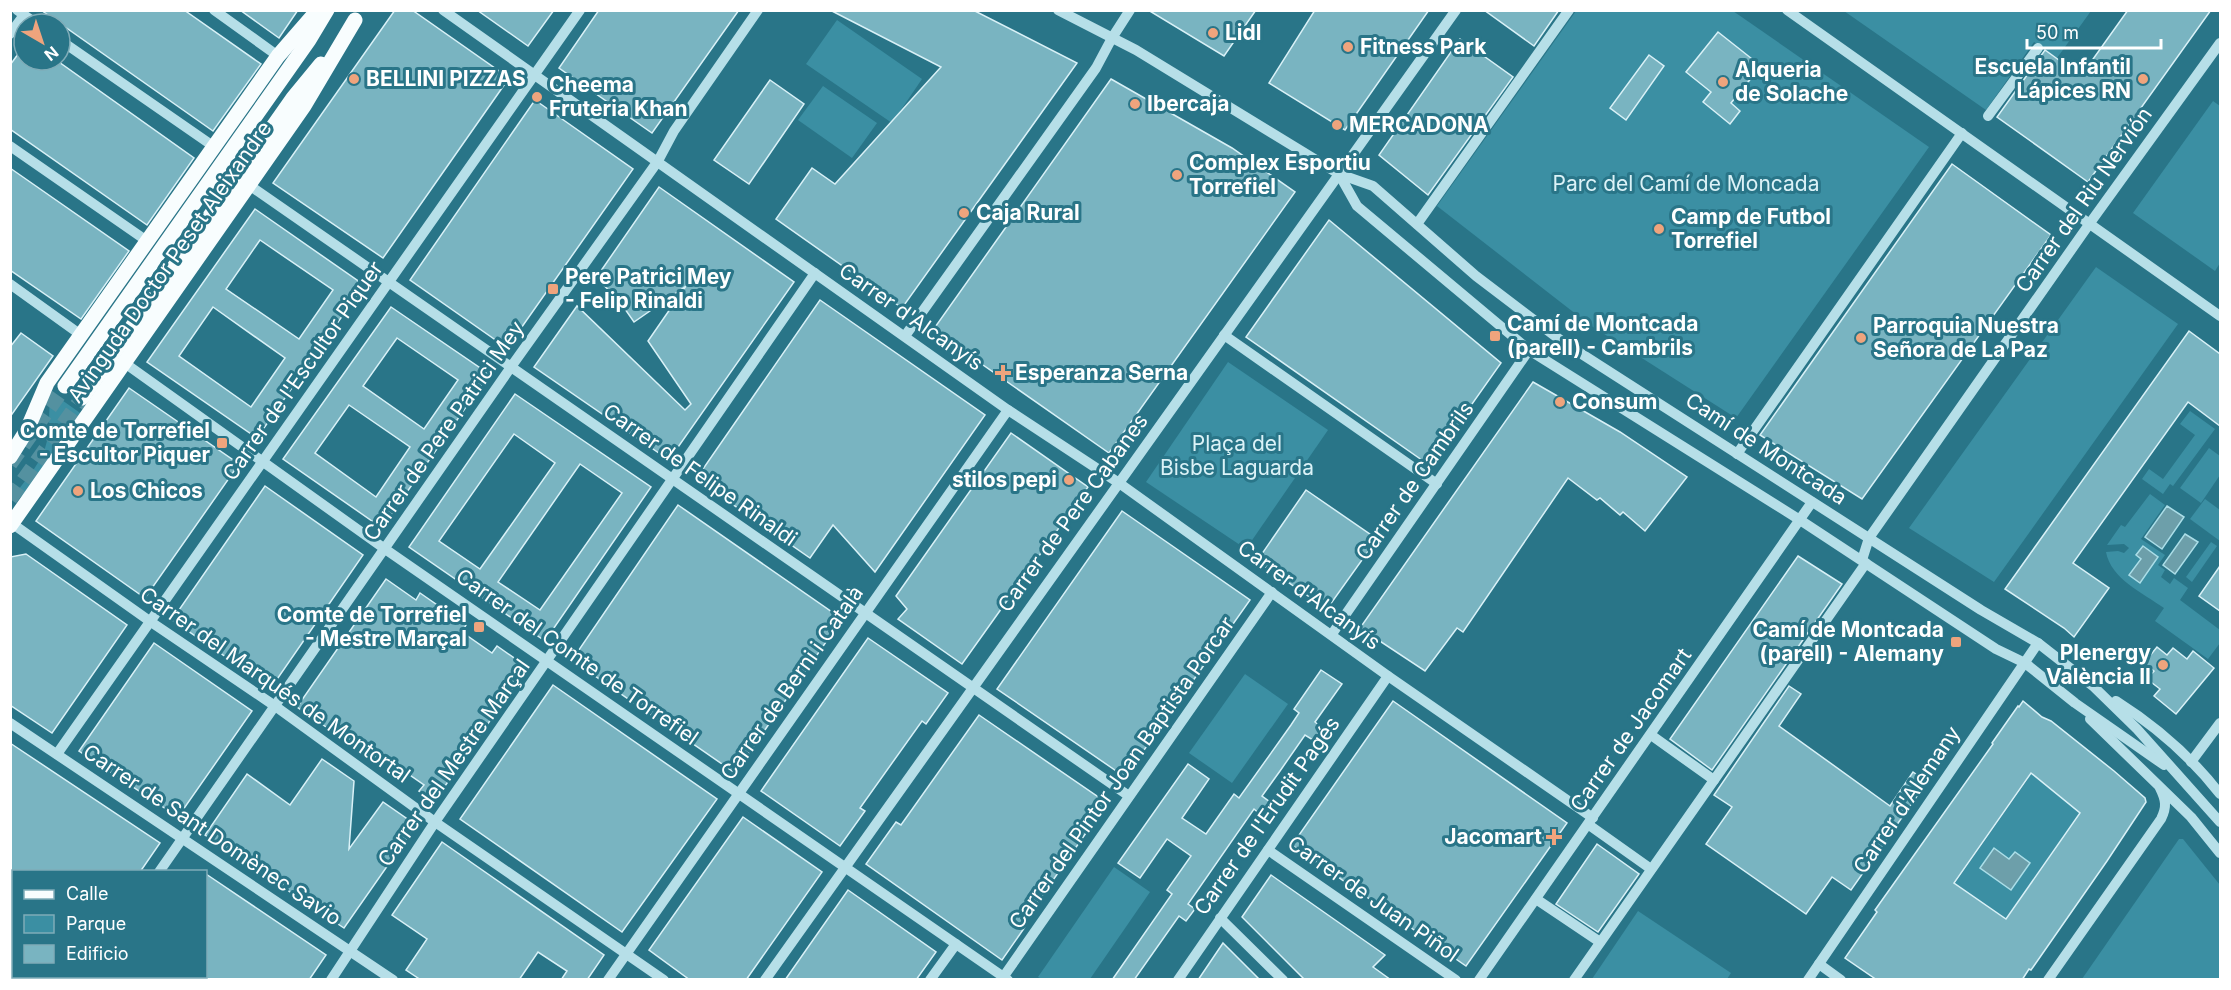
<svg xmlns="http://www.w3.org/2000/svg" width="2231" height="990" font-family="Inter,sans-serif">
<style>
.green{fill:#3b8fa3}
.water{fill:#6d9faa;stroke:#abdee8;stroke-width:1.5}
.building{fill:#79b4c1;stroke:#d9f1f7;stroke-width:1.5;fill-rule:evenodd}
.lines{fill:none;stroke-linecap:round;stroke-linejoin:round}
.major-tunnel{stroke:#5491a0;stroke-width:15;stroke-dasharray:15 8;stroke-linecap:butt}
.minor{stroke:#b6dfe8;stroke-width:10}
.major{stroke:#f8fdfe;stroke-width:15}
.poi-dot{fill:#efa47d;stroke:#297588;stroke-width:2}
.labels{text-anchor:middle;stroke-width:6;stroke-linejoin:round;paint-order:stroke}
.poi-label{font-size:21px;font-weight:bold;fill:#fff;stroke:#297588;text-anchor:start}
.park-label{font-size:21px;fill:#dbf2f7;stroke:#297588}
.street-label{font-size:21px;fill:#fff;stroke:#297588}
</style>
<rect width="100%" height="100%" fill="#297588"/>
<g class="green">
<polygon points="1576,11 1733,11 1929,147 1736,418 1590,325 1437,206"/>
<polygon points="1844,11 2091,11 2057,58 2034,42 1986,110"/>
<polygon points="837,20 922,79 892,123 806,64"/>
<polygon points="823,86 877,123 852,158 798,120"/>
<polygon points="2213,101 2220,106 2220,263 2215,271 2133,213"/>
<polygon points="2096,267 2178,324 1994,582 1909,528"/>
<polygon points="1228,362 1328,430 1246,549 1146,482"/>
<path d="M52,393L83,415L23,495L15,498V494C27,478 43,461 47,441C51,425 47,410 52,393Z"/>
<polygon points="2190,411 2215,429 2173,486 2170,484 2163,494 2142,479 2149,469 2163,479 2195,435 2180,424"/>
<polygon points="2209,448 2220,456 2220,475 2201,503 2180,488"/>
<path d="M2150,494L2165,505L2141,539L2165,555L2158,565L2165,570L2161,577L2170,584L2174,578L2188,588L2180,600L2220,630V643L2208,659L2155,621L2164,608C2143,593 2111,579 2106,552L2118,551L2124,553L2129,548L2124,544L2107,545L2121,525L2125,527Z"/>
<polygon points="2205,499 2220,510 2220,541 2190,519"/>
<polygon points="2211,542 2217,546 2192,582 2186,577"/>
<polygon points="1245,674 1288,704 1232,783 1189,753"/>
<polygon points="2018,762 2080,813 1963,979 1911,946 2028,779 2014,769"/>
<polygon points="2179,839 2183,839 2220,885 2220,979 2082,979"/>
<polygon points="1114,867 1150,892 1090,979 1042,979 1038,977"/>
<polygon points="1638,911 1731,973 1727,979 1592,979"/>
</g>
<g class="water">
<polygon points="2167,506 2184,517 2162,549 2145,537"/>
<polygon points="2185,534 2198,542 2175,574 2163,565"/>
<polygon points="2143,546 2158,557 2140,583 2129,575 2141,559 2136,555"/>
<polygon points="1994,848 2009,859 2015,852 2030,863 2011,890 1980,868"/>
</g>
<g class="building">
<polygon points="41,10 184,10 261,64 213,131"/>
<polygon points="240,10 298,10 279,38"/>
<polygon points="395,10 412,10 509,78 383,258 273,183"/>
<polygon points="477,10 554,10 528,46"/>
<polygon points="599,10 739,10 652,133 559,68"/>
<polygon points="830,10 973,10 1077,63 902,308 776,219 812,168 835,184 941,67"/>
<polygon points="1148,10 1256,10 1224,56"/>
<polygon points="1315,10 1429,10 1345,130 1269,83"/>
<polygon points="1484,10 1559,10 1534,46"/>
<polygon points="2128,10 2211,10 2088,182 1997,117 2045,50 2081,76"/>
<polygon points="1718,32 1761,66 1731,103 1740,111 1730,124 1703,102 1711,92 1686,72"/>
<polygon points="1460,39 1513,77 1428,195 1379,155"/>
<polygon points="24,46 24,60 56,60 194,158 147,225 10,129 10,65"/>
<polygon points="1649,55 1664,66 1626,120 1610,108"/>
<polygon points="1111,79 1232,148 1295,192 1109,453 933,330"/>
<polygon points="770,80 804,104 749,184 714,160"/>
<polygon points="535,100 633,169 507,348 410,280"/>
<polygon points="1952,164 2051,235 1862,499 1760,435"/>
<polygon points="10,168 129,251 81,319 10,270"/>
<polygon points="659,187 794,282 669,460 534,367 577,306 685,410 691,404 648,341 686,286 634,322 618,299 596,278"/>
<path d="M255,209L364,285L257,438L147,362ZM260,240L333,290L299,339L226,289ZM213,307L285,358L251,407L179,356Z"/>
<polygon points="1329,220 1501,363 1429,465 1246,337"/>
<polygon points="820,300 985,415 875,572 833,525 810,558 696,479"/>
<path d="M391,307L489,374L382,528L283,459ZM397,338L458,380L424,429L363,386ZM349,405L410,447L376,497L315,453Z"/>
<polygon points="2189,331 2220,354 2220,426 2188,402 2073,563 2109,588 2074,637 2064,628 2005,589"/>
<polygon points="21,333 53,356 10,417 10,347"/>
<polygon points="1533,382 1620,432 1687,477 1645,531 1623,512 1620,515 1600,498 1597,500 1568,478 1463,632 1457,628 1425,671 1360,628"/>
<polygon points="129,388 239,464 145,598 36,521"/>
<path d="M515,394L651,487L545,641L409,547ZM514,434L555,463L480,569L439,541ZM580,464L622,493L540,610L498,582Z"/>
<polygon points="1011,433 1088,487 962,664 898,619 907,609 896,596"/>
<polygon points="265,486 363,555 271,688 172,620"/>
<polygon points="1306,490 1377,539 1327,609 1257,561"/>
<polygon points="678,505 842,619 735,773 572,660"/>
<polygon points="1122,511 1250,600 1125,777 997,689"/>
<polygon points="26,554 127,625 52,733 10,705 10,557"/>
<polygon points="1798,556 1842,584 1712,770 1670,739"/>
<polygon points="2220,566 2220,611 2199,596"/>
<polygon points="386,579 416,600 420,593 466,625 462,632 492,653 497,646 527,667 434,802 419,791 424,785 378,753 373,759 297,707"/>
<polygon points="868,638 948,693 926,724 922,721 860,808 865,811 840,846 761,791"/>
<polygon points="154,643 252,711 178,817 79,751"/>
<polygon points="2157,647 2167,655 2173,648 2187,659 2193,651 2214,668 2176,714 2154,696 2160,689 2147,679 2154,671 2144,663"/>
<polygon points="1321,670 1342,684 1315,722 1322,728 1313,740 1305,735 1280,771 1262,796 1270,802 1261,815 1254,809 1188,904 1195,909 1186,921 1179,916 1134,980 1112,980 1172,894 1167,890 1191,856 1167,839 1140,878 1118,863 1188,764 1209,779 1182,818 1206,834 1234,794 1239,798 1291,725 1299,713 1294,709"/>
<polygon points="553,685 717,799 622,932 460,819"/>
<polygon points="1789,686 1801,694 1779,726 1890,806 1913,772 1927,782 1851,890 1832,877 1806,914 1706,844 1732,807 1714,795"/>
<polygon points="1393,701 1567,823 1466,966 1292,845"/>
<path d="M2023,701L2042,717L2051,721L2114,771L2145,798L2146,802L2107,861L2031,970L2029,969L2022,980H1877L1845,958L1877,912L1875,910L1993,744L1992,743L2018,706L2019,707ZM2031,773L2080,813L2006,919L1954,883Z"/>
<polygon points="979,715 1107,803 1023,923 1025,927 1002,960 866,864 896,822 901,825"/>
<polygon points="10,743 160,843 140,872 10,872"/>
<polygon points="322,759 354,781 349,849 383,802 416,825 344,928 205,835 247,774 290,805"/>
<polygon points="743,817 822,872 746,980 690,980 649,950"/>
<polygon points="442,842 604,955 587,980 561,980 567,971 538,952 519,980 421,980 406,970 427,939 392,915"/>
<polygon points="1597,844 1639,874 1598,932 1556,904"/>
<polygon points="206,874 326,955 309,980 206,980"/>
<polygon points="1271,875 1385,955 1373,967 1391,980 1305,980 1242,917"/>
<polygon points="848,890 936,952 916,980 785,980"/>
<polygon points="1223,943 1260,980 1198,980"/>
</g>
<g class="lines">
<g class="major-tunnel">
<polyline points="10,464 65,386"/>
<polyline points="10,499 82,398"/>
</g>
<g class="minor">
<polyline points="17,10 37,24"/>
<polyline points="214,10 278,56"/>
<polyline points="443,10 1008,410 1119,483 1388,676 1593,818"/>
<polyline points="1058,10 1136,50 1339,174 1373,186 1476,276 1563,342 1981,610 2038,643 2093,686 2137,729 2220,822"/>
<polyline points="1787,10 2220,316"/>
<polyline points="10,34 24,15"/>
<polyline points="60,40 213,146"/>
<polyline points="1988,116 2038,48"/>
<polyline points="10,146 147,241"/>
<polyline points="1339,174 1357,206 1529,350 1800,520 1996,649 2025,663 2075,703 2164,765"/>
<polyline points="249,185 1129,796"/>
<polyline points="1417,224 1569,10"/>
<polyline points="10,284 81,335"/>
<polyline points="1224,335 1437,484"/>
<polyline points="905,336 1096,68 1112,38 1130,10"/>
<polyline points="126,364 385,549 1008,980"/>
<polyline points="1737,454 1962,133"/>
<polyline points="10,522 151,622 275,706 435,822 664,980"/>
<polyline points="1862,560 1869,538 2090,223 2220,43"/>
<polyline points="1332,634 1529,350"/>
<path d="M2116,701C2154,725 2192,758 2220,794"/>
<polyline points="2090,719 2191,817 2220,853"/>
<polyline points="10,723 393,980"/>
<polyline points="1651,735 1714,780"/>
<polyline points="57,754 580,10"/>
<polyline points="2191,762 2220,723"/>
<polyline points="1589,825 1651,869"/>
<polyline points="1268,850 1456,980"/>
<polyline points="159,872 511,367 658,161 674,131 758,10"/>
<polyline points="1536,899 1600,942"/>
<polyline points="1220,918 1283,980"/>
<polyline points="10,922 14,921"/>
<polyline points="1819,964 1841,980"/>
<polyline points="106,976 111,980"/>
<polyline points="1004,976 1272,592"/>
<polyline points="331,980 435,822 815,273"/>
<polyline points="608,980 1008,410"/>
<polyline points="765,980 1456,10"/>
<polyline points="930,980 956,944"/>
<polyline points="1178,980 1388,676"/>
<polyline points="1479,980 1812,502"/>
<polyline points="1574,980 1866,563"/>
<polyline points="1808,980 2038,643"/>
<path d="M2048,980L2161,819C2167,807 2166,800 2160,788"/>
</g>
<g class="major">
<polyline points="65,386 309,40 327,10"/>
<polyline points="82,398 293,98 321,64"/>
<polyline points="10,457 27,430 47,383 278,56 318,10"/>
<polyline points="10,526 304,106 355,20"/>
<polyline points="10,958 14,971"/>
</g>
</g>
<g class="poi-dot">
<circle cx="1213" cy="33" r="6"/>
<circle cx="1348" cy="47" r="6"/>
<circle cx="354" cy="79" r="6"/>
<circle cx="2143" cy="79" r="6"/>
<circle cx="1723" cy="82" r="6"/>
<circle cx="537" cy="97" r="6"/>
<circle cx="1135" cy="104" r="6"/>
<circle cx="1337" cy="125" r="6"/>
<circle cx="1177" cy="175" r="6"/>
<circle cx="964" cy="213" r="6"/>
<circle cx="1659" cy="229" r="6"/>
<rect x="547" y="283" width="12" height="12" rx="3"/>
<rect x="1489" y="330" width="12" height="12" rx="3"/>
<circle cx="1861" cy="338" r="6"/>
<path d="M1000 364h6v6h6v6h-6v6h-6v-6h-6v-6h6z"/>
<circle cx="1560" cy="402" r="6"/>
<rect x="216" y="437" width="12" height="12" rx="3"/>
<circle cx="1069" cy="480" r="6"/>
<circle cx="78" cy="491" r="6"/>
<rect x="473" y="621" width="12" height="12" rx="3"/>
<rect x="1950" y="636" width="12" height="12" rx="3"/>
<circle cx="2163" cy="665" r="6"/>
<path d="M1551 828h6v6h6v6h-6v6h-6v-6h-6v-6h6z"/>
</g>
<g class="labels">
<g class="poi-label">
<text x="1225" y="40">Lidl</text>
<text x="1360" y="54">Fitness Park</text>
<text x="2131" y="74" text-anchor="end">Escuela Infantil<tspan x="2131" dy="24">Lápices RN</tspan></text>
<text x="1735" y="77">Alqueria<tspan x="1735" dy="24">de Solache</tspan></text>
<text x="366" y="86">BELLINI PIZZAS</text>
<text x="549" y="92">Cheema<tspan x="549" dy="24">Fruteria Khan</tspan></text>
<text x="1147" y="111">Ibercaja</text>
<text x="1349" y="132">MERCADONA</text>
<text x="1189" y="170">Complex Esportiu<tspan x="1189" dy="24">Torrefiel</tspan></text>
<text x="976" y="220">Caja Rural</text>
<text x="1671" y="224">Camp de Futbol<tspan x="1671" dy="24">Torrefiel</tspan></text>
<text x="565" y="284">Pere Patrici Mey<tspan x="565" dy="24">- Felip Rinaldi</tspan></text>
<text x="1507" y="331">Camí de Montcada<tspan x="1507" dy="24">(parell) - Cambrils</tspan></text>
<text x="1873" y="333">Parroquia Nuestra<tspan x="1873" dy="24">Señora de La Paz</tspan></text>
<text x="1015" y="380">Esperanza Serna</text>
<text x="1572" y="409">Consum</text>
<text x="210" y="438" text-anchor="end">Comte de Torrefiel<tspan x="210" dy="24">- Escultor Piquer</tspan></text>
<text x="1057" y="487" text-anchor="end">stilos pepi</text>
<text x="90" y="498">Los Chicos</text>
<text x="467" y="622" text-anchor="end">Comte de Torrefiel<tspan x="467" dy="24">- Mestre Marçal</tspan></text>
<text x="1944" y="637" text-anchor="end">Camí de Montcada<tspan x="1944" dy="24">(parell) - Alemany</tspan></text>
<text x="2151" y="660" text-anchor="end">Plenergy<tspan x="2151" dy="24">València II</tspan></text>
<text x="1542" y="844" text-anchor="end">Jacomart</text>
</g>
<g class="park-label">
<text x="1686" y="191">Parc del Camí de Moncada</text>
<text x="1237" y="451">Plaça del<tspan x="1237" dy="24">Bisbe Laguarda</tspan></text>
</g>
<g class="street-label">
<text transform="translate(2084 200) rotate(-55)" y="7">Carrer del Riu Nervión</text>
<text transform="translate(170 262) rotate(-55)" y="7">Avinguda Doctor Peset Aleixandre</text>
<text transform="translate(911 317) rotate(35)" y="7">Carrer d'Alcanyís</text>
<text transform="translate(303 371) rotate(-55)" y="7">Carrer de l'Escultor Piquer</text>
<text transform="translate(444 431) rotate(-55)" y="7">Carrer de Pere Patrici Mey</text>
<text transform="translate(1766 449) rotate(33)" y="7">Camí de Montcada</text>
<text transform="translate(700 475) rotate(35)" y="7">Carrer de Felipe Rinaldi</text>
<text transform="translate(1415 481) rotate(-55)" y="7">Carrer de Cambrils</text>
<text transform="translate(1073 513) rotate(-54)" y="7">Carrer de Pere Cabanes</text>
<text transform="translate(1309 595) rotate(36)" y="7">Carrer d'Alcanyís</text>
<text transform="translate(577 657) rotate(35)" y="7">Carrer del Comte de Torrefiel</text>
<text transform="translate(792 683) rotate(-55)" y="7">Carrer de Berni i Català</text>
<text transform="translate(275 685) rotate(35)" y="7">Carrer del Marqués de Montortal</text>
<text transform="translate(1631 730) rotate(-55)" y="7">Carrer de Jacomart</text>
<text transform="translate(454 763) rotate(-55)" y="7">Carrer del Mestre Marçal</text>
<text transform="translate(1122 773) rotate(-55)" y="7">Carrer del Pintor Joan Baptista Porcar</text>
<text transform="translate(1907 800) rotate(-56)" y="7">Carrer d'Alemany</text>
<text transform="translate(1267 816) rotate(-55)" y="7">Carrer de l'Erudit Pagés</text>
<text transform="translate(212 835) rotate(34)" y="7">Carrer de Sant Domènec Savio</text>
<text transform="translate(1373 899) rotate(35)" y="7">Carrer de Juan Piñol</text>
</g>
</g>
<rect width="2231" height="990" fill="none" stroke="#ffffff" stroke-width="24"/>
<rect x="12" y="870" width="195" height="108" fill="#297588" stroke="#7facb8" stroke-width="1.5"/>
<rect x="24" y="890" width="30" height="9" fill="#f8fdfe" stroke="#7facb8" stroke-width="1.5"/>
<text x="66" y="900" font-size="18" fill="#ffffff">Calle</text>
<rect x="24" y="915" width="30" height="18" fill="#3b8fa3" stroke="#7facb8" stroke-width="1.5"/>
<text x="66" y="930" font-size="18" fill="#ffffff">Parque</text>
<rect x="24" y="945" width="30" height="18" fill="#79b4c1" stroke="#7facb8" stroke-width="1.5"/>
<text x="66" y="960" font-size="18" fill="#ffffff">Edificio</text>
<g transform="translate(42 42) rotate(141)"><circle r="28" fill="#297588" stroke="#7facb8" stroke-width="1.5"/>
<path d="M0-4.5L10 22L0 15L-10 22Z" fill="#efa47d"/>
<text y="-9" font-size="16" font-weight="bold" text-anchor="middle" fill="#ffffff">N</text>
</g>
<path d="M2027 39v9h134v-9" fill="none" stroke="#ffffff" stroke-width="3"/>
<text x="2036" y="39" font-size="18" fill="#ffffff" stroke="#297588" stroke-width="4.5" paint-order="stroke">50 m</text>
</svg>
